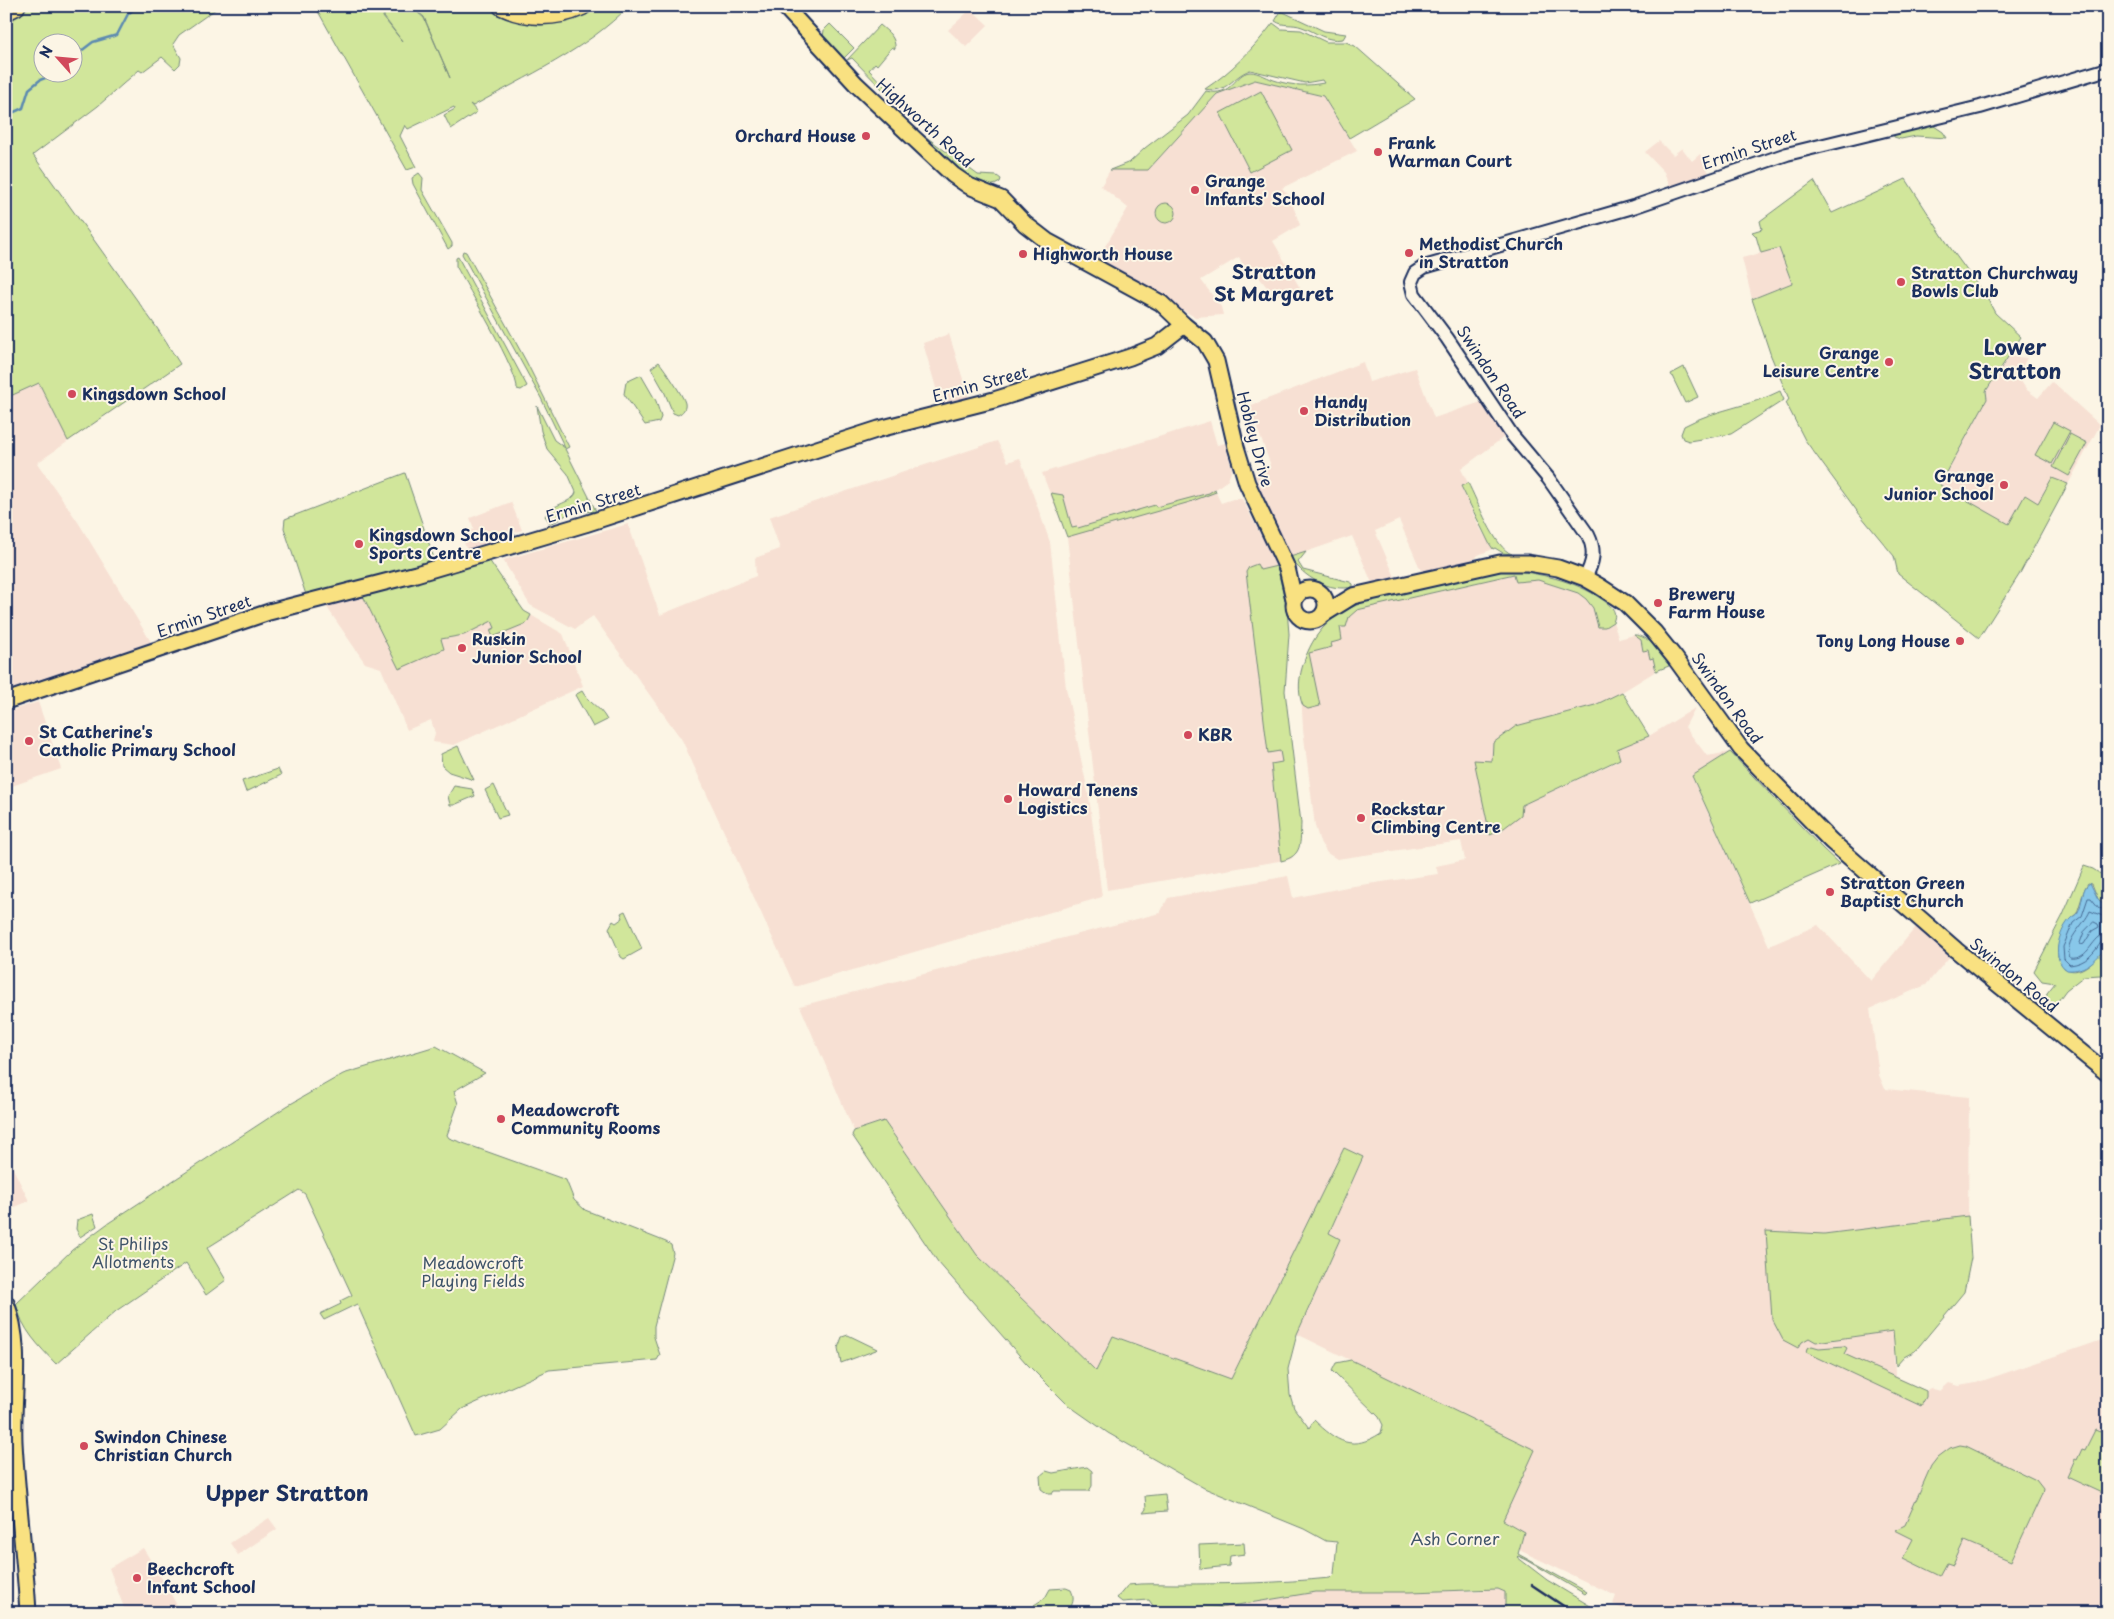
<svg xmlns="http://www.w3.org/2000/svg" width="2114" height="1619" font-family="'Playpen Sans',sans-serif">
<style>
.built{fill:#f7e0d3}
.green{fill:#d1e69b;stroke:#768a7c;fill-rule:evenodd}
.water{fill:#88c7e9;stroke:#5c8ab1}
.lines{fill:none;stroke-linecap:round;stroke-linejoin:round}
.shore{stroke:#476c96;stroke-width:1}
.stream{stroke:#5c8ab1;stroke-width:2.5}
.minor-casing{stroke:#1b2f5e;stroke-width:16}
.major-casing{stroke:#1b2f5e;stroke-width:19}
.highway-casing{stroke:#1b2f5e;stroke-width:21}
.minor{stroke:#fcf5e5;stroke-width:12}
.major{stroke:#f9e181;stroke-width:15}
.highway{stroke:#f9e181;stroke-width:18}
.rail{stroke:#1b2f5e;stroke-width:2.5}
.poi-dot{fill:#d1495b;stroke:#fcf5e5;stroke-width:2}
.labels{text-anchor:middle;stroke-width:4;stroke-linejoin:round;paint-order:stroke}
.street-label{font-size:16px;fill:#1b2f5e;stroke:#fcf5e5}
.poi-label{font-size:16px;font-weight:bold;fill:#1b2f5e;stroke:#fcf5e5;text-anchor:start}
.park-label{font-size:16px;fill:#3f546a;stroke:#fcf5e5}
.quarter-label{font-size:19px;font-weight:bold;fill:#1b2f5e;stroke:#fcf5e5}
.district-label{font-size:21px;font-weight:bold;fill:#1b2f5e;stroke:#fcf5e5}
</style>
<rect width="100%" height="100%" fill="#fcf5e5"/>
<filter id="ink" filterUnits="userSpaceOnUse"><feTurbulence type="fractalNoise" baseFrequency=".02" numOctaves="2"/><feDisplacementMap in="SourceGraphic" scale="10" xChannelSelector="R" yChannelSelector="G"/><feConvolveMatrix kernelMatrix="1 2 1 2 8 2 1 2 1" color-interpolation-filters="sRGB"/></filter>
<g filter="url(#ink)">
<g class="built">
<polygon points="971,9 988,25 966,47 948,30"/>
<polygon points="1255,80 1323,96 1357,151 1282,188 1289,195 1300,225 1273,241 1300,288 1274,296 1258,276 1250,279 1239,257 1201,280 1221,307 1223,315 1195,317 1095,263 1128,208 1101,186 1110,170 1148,170 1217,94"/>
<polygon points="1659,141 1673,155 1682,148 1692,161 1700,154 1709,173 1671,189 1664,172 1645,152"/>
<polygon points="6,144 33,155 157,328 180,364 37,463 78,522 151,642 6,691"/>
<polygon points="1779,248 1792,283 1752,299 1742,258"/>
<polygon points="949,334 969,399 941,405 923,343"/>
<polygon points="2009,356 2027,358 2019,373 2020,380 2027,390 2038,398 2052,382 2100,425 2019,575 1905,549 1987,399 1986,392"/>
<polygon points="1363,362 1369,382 1415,368 1434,418 1481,402 1504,437 1461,469 1468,483 1461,487 1481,530 1493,549 1478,555 1474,560 1422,573 1399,520 1375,531 1395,577 1374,584 1372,583 1352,536 1288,558 1253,482 1257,480 1254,473 1269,467 1270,463 1249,406"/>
<polygon points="1210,421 1217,445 1225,443 1232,469 1228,480 1215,489 1218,497 1221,503 1233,499 1242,499 1277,566 1284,588 1286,658 1285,691 1301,823 1299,848 1291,859 1107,890 1067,537 1042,473"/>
<polygon points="997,441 1008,462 1020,458 1050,542 1066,688 1089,797 1102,897 795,987 682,740 593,616 575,629 530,605 503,560 628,524 660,615 756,576 755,558 780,549 769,517"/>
<polygon points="511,502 522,530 467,551 461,534 474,529 470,518"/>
<polygon points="489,560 524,611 563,634 583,686 454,745 433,742 435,733 431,720 407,730 381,668 365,663 326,606"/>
<polygon points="1514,574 1516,582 1538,580 1578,593 1586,599 1593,608 1597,625 1609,625 1613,622 1619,639 1634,635 1641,640 1643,651 1648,650 1653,658 1656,671 1622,692 1595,705 1529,723 1492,761 1485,810 1490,834 1500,831 1522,805 1620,760 1617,749 1649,736 1695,708 1685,727 1707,756 1730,752 1692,777 1769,946 1818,925 1871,981 1916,927 1951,955 1926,985 1870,1009 1879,1075 1885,1089 1969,1097 1968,1216 1824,1234 1766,1231 1816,1342 1893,1331 1895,1376 1926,1391 1930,1388 1940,1391 1949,1383 1959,1386 1976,1383 2108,1338 2108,1613 1630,1613 1613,1604 1616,1596 1519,1550 1524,1532 1503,1520 1534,1450 1297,1334 1340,1239 1329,1233 1363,1157 1344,1149 1231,1380 1114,1336 1096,1371 977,1255 884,1121 854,1131 800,1006 1160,913 1168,898 1288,876 1293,898 1347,887 1438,874 1436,866 1465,860 1461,841 1337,859 1327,853 1320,842 1315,826 1303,729 1300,672 1315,637 1342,611 1436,592"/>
<polygon points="38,702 61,769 6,788 6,712"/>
<polygon points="6,1154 29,1201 6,1211"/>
<polygon points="269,1518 277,1529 238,1555 230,1543"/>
<polygon points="143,1548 167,1587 181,1613 126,1613 109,1568"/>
<polygon points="1498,1589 1505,1592 1505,1613 1189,1613 1316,1592 1475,1591"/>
</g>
<g class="green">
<path d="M32,6H220L179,35L173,44L181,58L180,64L175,69L162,57L142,72L139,70L98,106L33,155L157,328L180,364L68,441L39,383L6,398V18ZM42,42H72V72H42Z"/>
<path d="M315,6H385L383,17L402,41L384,17L385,6H410L424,18L450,78L424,17L411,6H486L511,19L539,25L560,22L596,6H629C586,50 527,76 473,106L470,104L477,112L451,129L444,115L455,109L454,107L408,129L405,125L400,136L416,167L407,170Z"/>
<path d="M1281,11L1324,31L1346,34L1343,39C1325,42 1317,32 1302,27C1292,23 1284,27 1275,21Z"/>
<path d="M1273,23L1281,29L1301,30L1326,42H1346L1355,46L1415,99L1349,138L1323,96L1255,80L1217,94L1148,170H1110L1130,162L1145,148L1188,115L1206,91C1233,98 1234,73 1250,72C1259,72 1269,79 1277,81C1293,86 1308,86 1324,83L1322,80L1305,83L1250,70C1231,77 1228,94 1205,89C1231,72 1254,48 1273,23Z"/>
<polygon points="830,24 854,48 843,59 823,37 824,30"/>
<path d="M880,25C888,32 896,37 895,49L892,47L877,65L875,63L869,70L886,88L884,91L852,58L847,60Z"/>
<polygon points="1261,91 1292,150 1250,172 1220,113"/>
<polygon points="1931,124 1943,132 1947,138 1916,136 1901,139 1894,137 1893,133"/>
<path d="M914,128L978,175L997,176L1001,179L1000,182C979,197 946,161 932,148C927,142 917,135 914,128Z"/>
<polygon points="419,173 423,178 422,190 452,243 452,246 448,249 413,184 412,178"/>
<polygon points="1906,179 1949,246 1987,298 1995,313 2021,337 1986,391 1987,399 1940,485 2009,524 2025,495 2038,503 2052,478 2068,484 2019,575 1979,638 1898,574 1894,556 1857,511 1805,440 1786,403 1789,399 1771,356 1752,299 1792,283 1779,248 1761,253 1756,236 1752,232 1762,229 1760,221 1814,181 1832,213"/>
<circle cx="1166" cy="213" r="10"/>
<path d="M463,251L466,252L526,361L569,447L565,449L596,511C588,513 579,510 572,512C564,515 560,521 550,523L545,516C552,503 574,503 576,492L568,474L547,449L541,431L537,406L554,440L565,448L541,398L462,254Z"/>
<path d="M458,257L527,386L521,390L517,389C519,373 467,286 456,266V258Z"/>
<path d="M659,362C664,368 684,397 685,403C686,409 683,412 678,415L673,413L664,391L651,368Z"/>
<polygon points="1684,367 1698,397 1685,403 1671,374"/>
<polygon points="641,375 656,401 661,417 659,422 645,425 624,394 626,382"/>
<path d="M1780,391L1784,400L1731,434L1689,441L1683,439L1681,434L1684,426C1715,409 1749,407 1780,391Z"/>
<polygon points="2053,422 2070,431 2052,464 2035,455"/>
<polygon points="2070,434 2087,443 2069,476 2053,467"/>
<polygon points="405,473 435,561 308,601 284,528 285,519"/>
<path d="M1468,483C1477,500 1495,549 1512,554L1503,553L1495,548L1493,549L1489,543L1461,486Z"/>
<polygon points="1215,489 1216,492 1190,502 1067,537 1051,493 1063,495 1072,528 1077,527 1078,528 1155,505 1156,507 1209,493"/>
<path d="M1306,552L1298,562L1303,570L1350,582L1353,584V587C1329,592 1304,578 1290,557Z"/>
<polygon points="489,560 524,611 531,615 527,623 493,637 490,630 495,628 492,621 464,635 441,639 444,649 399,669 363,596"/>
<path d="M1257,564L1260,570L1277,566L1287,609L1289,634L1285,691L1301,823C1300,843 1303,856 1281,861L1271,764L1282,762L1280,751L1268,753L1246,572L1249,567Z"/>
<path d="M1504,569C1540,574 1573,579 1603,600C1611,606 1618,611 1613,622L1605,627H1598L1593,608L1586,599L1578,593L1538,580L1516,582L1514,574L1357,610L1349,617L1346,627H1340L1342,640L1331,643L1332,647L1309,653L1320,706L1308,709L1303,706C1297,693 1299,675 1304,662C1322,605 1372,599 1422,587C1450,581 1477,575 1504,569Z"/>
<path d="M1634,635C1646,634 1666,654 1669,666L1656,671L1653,658L1650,659L1648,650L1643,651L1641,640Z"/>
<path d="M582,691C589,704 599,705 607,720L593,727L575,695Z"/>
<polygon points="1622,692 1649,736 1617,749 1620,759 1522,805 1521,815 1500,831 1490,835 1474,760 1492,761 1493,743 1516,726 1595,705"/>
<polygon points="458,746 474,780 449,772 442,766 441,754"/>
<polygon points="1730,752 1823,849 1839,864 1750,903 1692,776"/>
<polygon points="278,769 281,775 246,792 242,781"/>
<polygon points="494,785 508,815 498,818 485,790"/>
<polygon points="454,786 472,789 475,796 454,805 450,805 448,796"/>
<path d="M2084,866L2093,869L2108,879V908L2098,899L2092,884L2088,883L2085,888L2077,913L2069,920L2058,946V956L2064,968C2083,979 2099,955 2108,942V946L2100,957L2108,959V981L2100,975L2084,976L2066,990L2052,1009L2049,1010L2045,1008L2047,993L2055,983L2042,981L2034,971L2063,915Z"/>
<polygon points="625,911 642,949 624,959 621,957 609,928 613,921 616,923 623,918 621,913"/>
<path d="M436,1046L485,1073L454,1091L458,1104L447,1135L449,1138L566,1180L574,1200L585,1210L666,1242L671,1245L673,1253L654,1326V1337L660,1355L657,1360L549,1370L462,1409L440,1429L416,1436L357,1304L324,1320L320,1314L341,1304L340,1301L352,1295L305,1194L299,1190L207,1248L226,1280L206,1295L186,1263L116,1311L56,1364C39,1346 22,1330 16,1304L72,1250L107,1224L287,1106L343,1074Z"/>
<path d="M884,1121L977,1255L1096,1371L1113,1336L1231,1379L1344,1148L1363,1157L1329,1233L1340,1239L1297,1334L1288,1369L1290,1395L1294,1408L1309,1428L1314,1420C1337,1442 1352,1452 1381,1433L1383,1425L1379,1417L1332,1371L1336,1363L1351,1360L1535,1450L1503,1520L1524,1532L1518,1554L1587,1592L1585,1594L1527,1560L1518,1556L1517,1557L1547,1580L1602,1613H1576L1571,1609L1568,1613H1505V1592L1498,1589L1410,1592H1316L1189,1613H1158L1149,1600L1122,1602L1117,1598L1128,1585C1145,1583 1160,1584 1177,1584C1228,1584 1280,1583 1330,1578L1334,1574L1337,1542L1326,1541L1304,1529L1204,1488L1108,1433L1068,1405L1026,1363L938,1262L852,1135L854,1131Z"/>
<polygon points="93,1214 97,1226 80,1237 76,1229 77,1220"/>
<polygon points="1968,1216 1971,1258 1964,1292 1915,1351 1904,1357 1896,1366 1893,1331 1816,1342 1809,1338 1802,1342 1798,1348 1783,1340 1772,1319 1766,1231 1824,1234"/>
<polygon points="848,1335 877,1349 876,1350 841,1363 838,1348 842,1337"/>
<polygon points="1812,1346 1819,1348 1844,1346 1847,1348 1844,1354 1926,1391 1926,1397 1921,1406 1919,1405 1806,1352 1807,1348"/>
<polygon points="2104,1423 2108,1424 2108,1496 2067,1477 2075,1459 2077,1460 2082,1449 2085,1450 2095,1430 2100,1432"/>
<polygon points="1960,1445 1966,1446 2036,1480 2043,1489 2042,1494 2011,1561 1964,1541 1953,1565 1947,1563 1940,1576 1903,1558 1913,1539 1895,1530 1905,1525 1931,1466 1938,1457 1950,1448"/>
<polygon points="1087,1467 1092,1471 1092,1486 1089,1491 1054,1491 1052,1494 1048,1494 1041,1489 1040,1476 1046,1471 1053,1473"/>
<polygon points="1165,1494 1167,1511 1143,1513 1146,1509 1145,1496"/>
<polygon points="1244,1543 1245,1554 1230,1556 1229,1566 1200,1569 1199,1545"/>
<path d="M1066,1588L1071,1590C1074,1596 1074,1602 1070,1608L1042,1611L1034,1605L1045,1598L1050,1589Z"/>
</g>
<path class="water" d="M2090,883L2098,899L2108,908C2108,918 2111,934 2107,943C2100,958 2085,972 2067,970C2050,959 2059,932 2069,920C2072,916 2076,916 2078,912C2083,903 2081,888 2090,883Z"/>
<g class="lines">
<g class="shore">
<path d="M2108,911L2099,908L2091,898H2088L2082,916L2073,923L2063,947L2064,959L2070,965C2087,963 2093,954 2102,941L2108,940"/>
<path d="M2108,918L2090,911C2084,926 2063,940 2070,958C2090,961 2091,935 2108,933"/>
<polygon points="2094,922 2098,924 2099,927 2092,931 2084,944 2081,945 2080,943 2084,932"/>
</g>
<g class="stream">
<polyline points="72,58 93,42 117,35 128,14 137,6"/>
<polyline points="6,123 12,113 23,108 29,89 40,80 60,72"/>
</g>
<g class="minor-casing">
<path id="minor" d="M1585,578C1593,563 1596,551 1588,535L1548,478L1512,435L1447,338L1414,294L1411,282L1415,273L1424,267L1633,207L1787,154L1980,107L2108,69"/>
</g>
<g class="major-casing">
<g id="major">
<polyline points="784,6 856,84 953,175 969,186 1001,199 1025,224 1047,241 1161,303 1184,325 1205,342 1216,361 1236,447 1247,483 1287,568 1294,599"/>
<circle cx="1310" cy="605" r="16"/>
<polyline points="1324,614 1353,596 1500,563 1528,563 1558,568 1585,578 1599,586 1625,603 1654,632 1675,658 1741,749 1831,841 1956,950 2108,1074"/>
<polyline points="6,701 269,612 416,574 585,524 879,429 994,400 1130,357 1157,346 1184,325"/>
<path d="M6,1303C23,1347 12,1397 14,1442C17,1499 25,1556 28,1613"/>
</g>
</g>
<g class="highway-casing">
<g id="highway">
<path d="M502,6C527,18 556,18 582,6"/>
<polyline points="6,11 16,6"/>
</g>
</g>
<use href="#minor" class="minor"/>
<use href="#major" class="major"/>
<use href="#highway" class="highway"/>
<polyline class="rail" points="1532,1585 1574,1613"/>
</g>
</g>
<g class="poi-dot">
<circle cx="866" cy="136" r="5"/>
<circle cx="1378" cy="152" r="5"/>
<circle cx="1195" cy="190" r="5"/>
<circle cx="1409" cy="253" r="5"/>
<circle cx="1023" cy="254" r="5"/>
<circle cx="1901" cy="282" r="5"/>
<circle cx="1889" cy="362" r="5"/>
<circle cx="72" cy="394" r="5"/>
<circle cx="1304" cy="411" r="5"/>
<circle cx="2004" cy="485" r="5"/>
<circle cx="359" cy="544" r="5"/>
<circle cx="1658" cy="603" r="5"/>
<circle cx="1960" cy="641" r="5"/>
<circle cx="462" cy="648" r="5"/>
<circle cx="1188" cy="735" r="5"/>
<circle cx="29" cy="741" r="5"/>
<circle cx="1008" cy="799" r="5"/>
<circle cx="1361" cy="818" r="5"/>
<circle cx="1830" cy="892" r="5"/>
<circle cx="501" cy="1119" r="5"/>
<circle cx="84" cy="1446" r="5"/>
<circle cx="137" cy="1578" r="5"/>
</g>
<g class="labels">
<g class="street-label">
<text transform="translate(925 123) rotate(42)" y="6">Highworth Road</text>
<text transform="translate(1749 149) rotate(-18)" y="6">Ermin Street</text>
<text transform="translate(1491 372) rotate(56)" y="6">Swindon Road</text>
<text transform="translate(980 384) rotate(-15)" y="6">Ermin Street</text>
<text transform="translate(1255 439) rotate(75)" y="6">Hobley Drive</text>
<text transform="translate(593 503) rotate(-17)" y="6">Ermin Street</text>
<text transform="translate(204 616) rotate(-19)" y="6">Ermin Street</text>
<text transform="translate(1727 698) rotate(54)" y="6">Swindon Road</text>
<text transform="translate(2014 975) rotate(39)" y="6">Swindon Road</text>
</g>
<g class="poi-label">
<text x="856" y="142" text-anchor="end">Orchard House</text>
<text x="1388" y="149">Frank<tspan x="1388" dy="18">Warman Court</tspan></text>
<text x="1205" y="187">Grange<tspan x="1205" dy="18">Infants' School</tspan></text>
<text x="1419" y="250">Methodist Church<tspan x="1419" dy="18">in Stratton</tspan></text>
<text x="1033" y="260">Highworth House</text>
<text x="1911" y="279">Stratton Churchway<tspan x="1911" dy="18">Bowls Club</tspan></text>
<text x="1879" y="359" text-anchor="end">Grange<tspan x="1879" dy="18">Leisure Centre</tspan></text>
<text x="82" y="400">Kingsdown School</text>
<text x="1314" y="408">Handy<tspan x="1314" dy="18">Distribution</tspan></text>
<text x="1994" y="482" text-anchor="end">Grange<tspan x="1994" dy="18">Junior School</tspan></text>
<text x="369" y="541">Kingsdown School<tspan x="369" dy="18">Sports Centre</tspan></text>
<text x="1668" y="600">Brewery<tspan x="1668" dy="18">Farm House</tspan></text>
<text x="472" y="645">Ruskin<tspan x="472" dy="18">Junior School</tspan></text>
<text x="1950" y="647" text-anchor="end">Tony Long House</text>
<text x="39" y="738">St Catherine's<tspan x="39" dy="18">Catholic Primary School</tspan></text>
<text x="1198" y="741">KBR</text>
<text x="1018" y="796">Howard Tenens<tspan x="1018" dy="18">Logistics</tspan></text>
<text x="1371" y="815">Rockstar<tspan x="1371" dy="18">Climbing Centre</tspan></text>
<text x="1840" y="889">Stratton Green<tspan x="1840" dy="18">Baptist Church</tspan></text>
<text x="511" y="1116">Meadowcroft<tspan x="511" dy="18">Community Rooms</tspan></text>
<text x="94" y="1443">Swindon Chinese<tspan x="94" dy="18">Christian Church</tspan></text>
<text x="147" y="1575">Beechcroft<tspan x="147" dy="18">Infant School</tspan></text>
</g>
<g class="park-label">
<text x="133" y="1250">St Philips<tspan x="133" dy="18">Allotments</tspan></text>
<text x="473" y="1269">Meadowcroft<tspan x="473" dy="18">Playing Fields</tspan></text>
<text x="1455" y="1545">Ash Corner</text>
</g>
<g class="quarter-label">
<text x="1274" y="279">Stratton<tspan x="1274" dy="22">St Margaret</tspan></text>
</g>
<g class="district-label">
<text x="2015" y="355">Lower<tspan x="2015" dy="24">Stratton</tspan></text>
<text x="287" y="1501">Upper Stratton</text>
</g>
</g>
<rect width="2114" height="1619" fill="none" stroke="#fcf5e5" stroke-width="25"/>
<rect x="12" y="12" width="2089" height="1594" fill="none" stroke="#1b2f5e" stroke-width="2" filter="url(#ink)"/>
<g transform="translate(58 58) rotate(297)"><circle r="24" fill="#fcf5e5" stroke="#a2a6af"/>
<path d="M0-4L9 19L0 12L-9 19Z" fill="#d1495b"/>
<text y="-8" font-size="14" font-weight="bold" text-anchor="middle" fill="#1b2f5e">N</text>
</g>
</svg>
